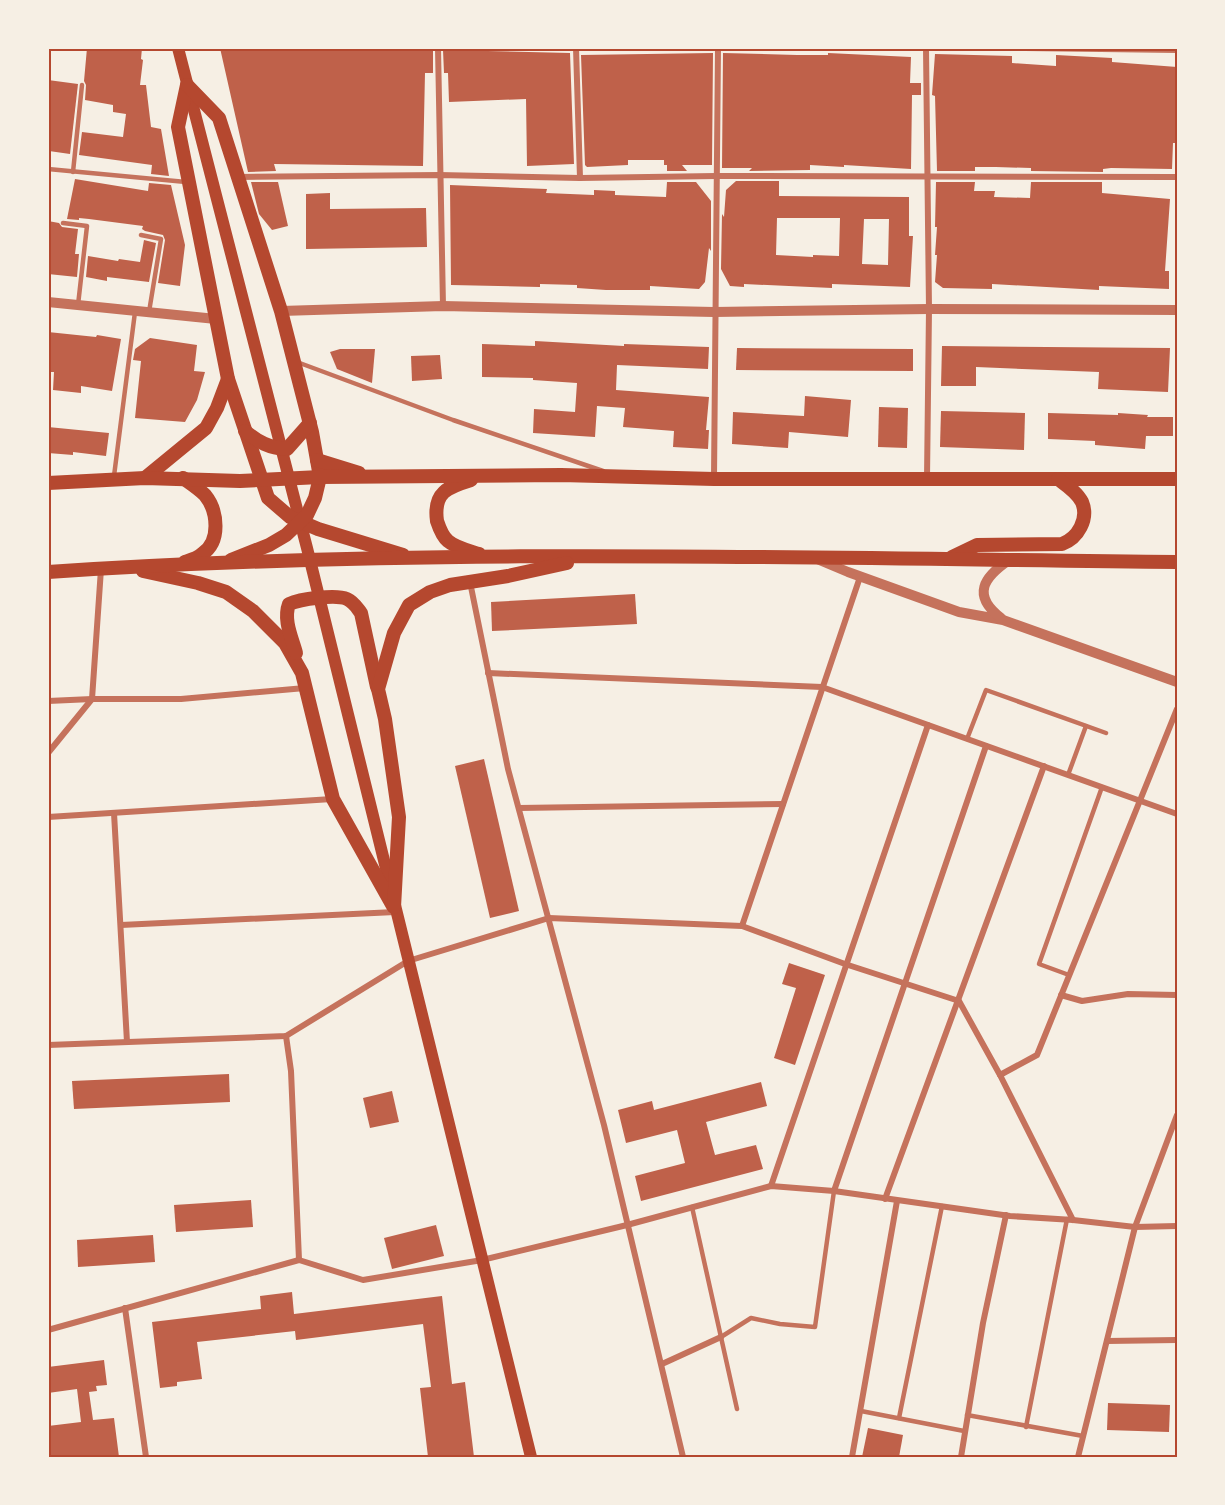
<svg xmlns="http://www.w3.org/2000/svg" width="1225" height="1505" font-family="'PT Sans',sans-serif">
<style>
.building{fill:#bf614a;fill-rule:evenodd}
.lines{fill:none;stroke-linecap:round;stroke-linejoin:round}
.service{stroke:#c5725c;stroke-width:4.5}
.minor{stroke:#c5725c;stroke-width:6}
.tertiary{stroke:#c5725c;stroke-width:10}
.secondary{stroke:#b5482f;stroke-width:12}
.primary{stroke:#b5482f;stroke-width:14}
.neatline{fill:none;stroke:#b5482f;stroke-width:2}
</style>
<rect width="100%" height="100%" fill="#f6efe4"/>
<g class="building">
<polygon points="87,48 142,48 141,59 143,60 140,85 146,85 151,127 161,129 169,176 151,174 152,165 79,155 82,132 123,137 126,114 113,112 113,105 85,100 86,85 84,81"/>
<polygon points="220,48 426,48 426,50 433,50 433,73 425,73 423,166 274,164 276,171 248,172"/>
<polygon points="443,50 570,53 574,164 527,166 526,99 449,102 448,73 444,73"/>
<polygon points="713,53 712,165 682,165 687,171 667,171 667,165 664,165 664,160 628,160 628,165 587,167 585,165 581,55"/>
<polygon points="723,53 797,55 828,55 828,53 911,57 910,83 921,83 921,95 912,95 911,169 844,165 844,167 810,165 810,170 749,171 752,168 722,168"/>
<polygon points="935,54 1012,56 1012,63 1056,66 1056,55 1112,58 1112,62 1177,67 1177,115 1175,143 1173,143 1172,169 1111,168 1103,169 1103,172 1031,171 1031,168 996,167 975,167 975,171 937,171 935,96 932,95"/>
<polygon points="48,80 78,84 70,154 49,151 48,148"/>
<polygon points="75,179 148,191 149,183 171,185 185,245 180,286 158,283 165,240 163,235 145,231 142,229 143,226 89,219 79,218 79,220 67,219"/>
<path d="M736,181H779V196L909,197V236H913L910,287L832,284V288L744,284V287L730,286L721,269L722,214L724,217L726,190ZM777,218H840L839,256L813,255V257L776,255ZM864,219H889L888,265L862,264Z"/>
<polygon points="251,182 278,182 288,226 272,230 259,214"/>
<polygon points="667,182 696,182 711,201 711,251 709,248 705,282 699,289 650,286 650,290 606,290 577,288 577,285 540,284 540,287 451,285 450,185 547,189 546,193 594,195 594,190 615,191 615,195 666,197"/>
<polygon points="936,182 975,182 974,191 995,191 994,197 1030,198 1031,182 1102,182 1102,193 1170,199 1165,271 1169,271 1169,289 1099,286 1099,290 992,284 992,289 943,288 935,282 937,255 935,255 937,227 935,227"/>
<polygon points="330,193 330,209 426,208 427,247 306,249 306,194"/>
<polygon points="48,221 59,223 62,227 78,229 75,254 79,254 77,277 48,274"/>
<polygon points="144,240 156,243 149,282 107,277 107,281 86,277 88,256 118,261 119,259 140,262"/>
<polygon points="48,332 96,337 97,335 121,339 112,391 81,386 81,393 53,390 54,372 48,372"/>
<polygon points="150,338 197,345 194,371 205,372 197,400 185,422 135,418 141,361 133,360 135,349"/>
<polygon points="535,341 624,346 624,344 709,347 708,369 617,365 616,390 709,397 706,430 709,430 708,449 673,447 674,431 623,427 625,408 597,406 595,437 533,433 534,409 575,412 577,383 533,380 533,378 482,377 482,344 535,346"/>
<polygon points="942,346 1170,348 1168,392 1098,389 1099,372 976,367 976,386 941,386"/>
<polygon points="737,348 913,349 913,371 736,370"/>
<polygon points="340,349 375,349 372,383 337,369 330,352"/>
<polygon points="440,355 442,379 412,381 411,356"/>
<polygon points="805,396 851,400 848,437 789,432 788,448 732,444 733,412 804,416"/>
<polygon points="879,407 908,408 907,448 878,447"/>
<polygon points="941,411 1025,413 1024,450 940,447"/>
<polygon points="1048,413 1118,415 1118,413 1148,415 1147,417 1173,417 1173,436 1146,436 1145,449 1095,445 1095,441 1048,439"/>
<polygon points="48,427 109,433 106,456 73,452 73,455 48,453"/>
<polygon points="635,594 637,624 492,631 491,602"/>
<polygon points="484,759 519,911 490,918 455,766"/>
<polygon points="789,963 825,975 795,1065 774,1058 796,988 782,984"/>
<polygon points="229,1074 230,1102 74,1109 72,1081"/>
<polygon points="761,1082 767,1106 706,1122 715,1155 756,1145 763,1169 641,1201 635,1176 685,1163 677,1130 626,1143 618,1110 652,1101 654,1110"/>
<polygon points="392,1091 399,1122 370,1128 363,1098"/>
<polygon points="251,1200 253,1227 176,1232 174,1205"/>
<polygon points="436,1225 444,1256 392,1269 384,1238"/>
<polygon points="153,1235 155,1262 78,1267 77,1240"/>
<polygon points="292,1292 294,1314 442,1296 452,1384 465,1382 474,1457 428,1457 420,1388 431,1387 423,1324 296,1340 295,1331 197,1342 202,1379 177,1382 177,1386 160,1388 152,1322 261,1309 260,1296"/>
<polygon points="104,1360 107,1385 96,1386 97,1391 89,1392 93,1420 114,1418 119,1457 48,1457 48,1426 81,1422 77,1389 48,1393 48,1367"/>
<polygon points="1108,1403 1170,1405 1169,1432 1107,1430"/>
<polygon points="868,1428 903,1435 899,1457 862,1457"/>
</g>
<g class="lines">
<g class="service">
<polyline points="48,169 186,182"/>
<polyline points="73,172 82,85"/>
<polyline points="63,223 87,226 78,305"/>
<polyline points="141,235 161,239 149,312"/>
<polyline points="297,362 453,420 603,471"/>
<polyline points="114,476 135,312"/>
<polyline points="967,739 986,690 1106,733"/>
<polyline points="1068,775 1086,726"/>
<polyline points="1069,975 1039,964 1102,787"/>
<polyline points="692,1207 737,1409"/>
<polyline points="721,1337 751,1318 780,1324 815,1327 834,1191"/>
<polyline points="861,1411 964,1431"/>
<polyline points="967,1415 1083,1436"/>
<polyline points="899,1418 942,1206"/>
<polyline points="1026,1427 1067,1219"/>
</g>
<g class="minor">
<polyline points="438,48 443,306"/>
<polyline points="576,48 580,178"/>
<polyline points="926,48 929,309 927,478"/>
<polyline points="1025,48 1177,50"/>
<polyline points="239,177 439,175 580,178 716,176 1177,177"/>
<polyline points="714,478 718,48"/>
<polyline points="470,582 508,769 604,1125 683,1457"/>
<polyline points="488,673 822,687 1177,814"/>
<polyline points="48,701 92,699 181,699 305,688"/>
<polyline points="48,753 92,699 101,569"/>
<polyline points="519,808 783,804"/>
<polyline points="114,813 127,1042"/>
<polyline points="48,817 332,799"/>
<polyline points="121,925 395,912"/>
<polyline points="742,926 860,577"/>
<polyline points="1061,995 1082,1001 1128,994 1177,995"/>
<polyline points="286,1036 291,1071 299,1260"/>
<polyline points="48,1045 286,1036 408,961 549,918 742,926 845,964 959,1001 1000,1075 1073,1220"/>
<polyline points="1000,1075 1037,1055 1177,709"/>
<polyline points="771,1186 928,725"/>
<polyline points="834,1191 986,746"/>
<polyline points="885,1199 1044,766"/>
<polyline points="125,1308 146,1457"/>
<polyline points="48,1330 299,1260 363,1280 482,1260 627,1225 771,1186 834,1191 1010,1216 1073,1220 1135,1227 1177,1226"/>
<polyline points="1107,1341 1177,1340"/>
<polyline points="662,1364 721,1337"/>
<polyline points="852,1457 897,1201"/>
<polyline points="961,1457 983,1323 1006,1215"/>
<polyline points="1078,1457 1135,1227 1177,1115"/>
</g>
<g class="tertiary">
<polyline points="48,302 216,319"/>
<polyline points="281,311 443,306 714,312 929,309 1177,310"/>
<polyline points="817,559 848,572 959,612 1003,620 1177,682"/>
<path d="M1001,618C971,595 984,577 1009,560"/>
</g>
<polyline class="secondary" points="178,48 307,548 531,1457"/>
<g class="primary">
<polyline points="187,85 178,127 228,379 268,498 290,517 318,529 403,555"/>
<polyline points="187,85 219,118 281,311 312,432 320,477 315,498 307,515 286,535 269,545 231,560"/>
<path d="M245,431C258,442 269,448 287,449L310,423"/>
<polyline points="317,460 359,473"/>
<polyline points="145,478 206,428 217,408 228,379"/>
<path d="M183,478C190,483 199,489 205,495C218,511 221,542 202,554C198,558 191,560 185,562"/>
<path d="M471,480C448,487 433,492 437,521C439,527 443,537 448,541C456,548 470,551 479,554"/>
<polyline points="48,483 145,478 240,481 320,477 561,475 714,479 1177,479"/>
<path d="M952,557L977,545L1062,544C1078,538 1089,519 1082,502C1077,492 1066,485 1058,479"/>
<polyline points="143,571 198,583 226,592 253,611 285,643 302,673 333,799 393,906"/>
<path d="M48,572C423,547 801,558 1177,562"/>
<path d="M296,653C292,638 283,620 289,604C300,599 336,594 347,599C354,602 357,608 361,613L377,687"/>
<polyline points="394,907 399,817 385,719 378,689 394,633 409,605 430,592 450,585 508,576 567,563"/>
</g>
</g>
<rect width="1225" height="1505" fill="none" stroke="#f6efe4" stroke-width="99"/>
<rect x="50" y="50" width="1126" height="1406" class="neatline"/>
</svg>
